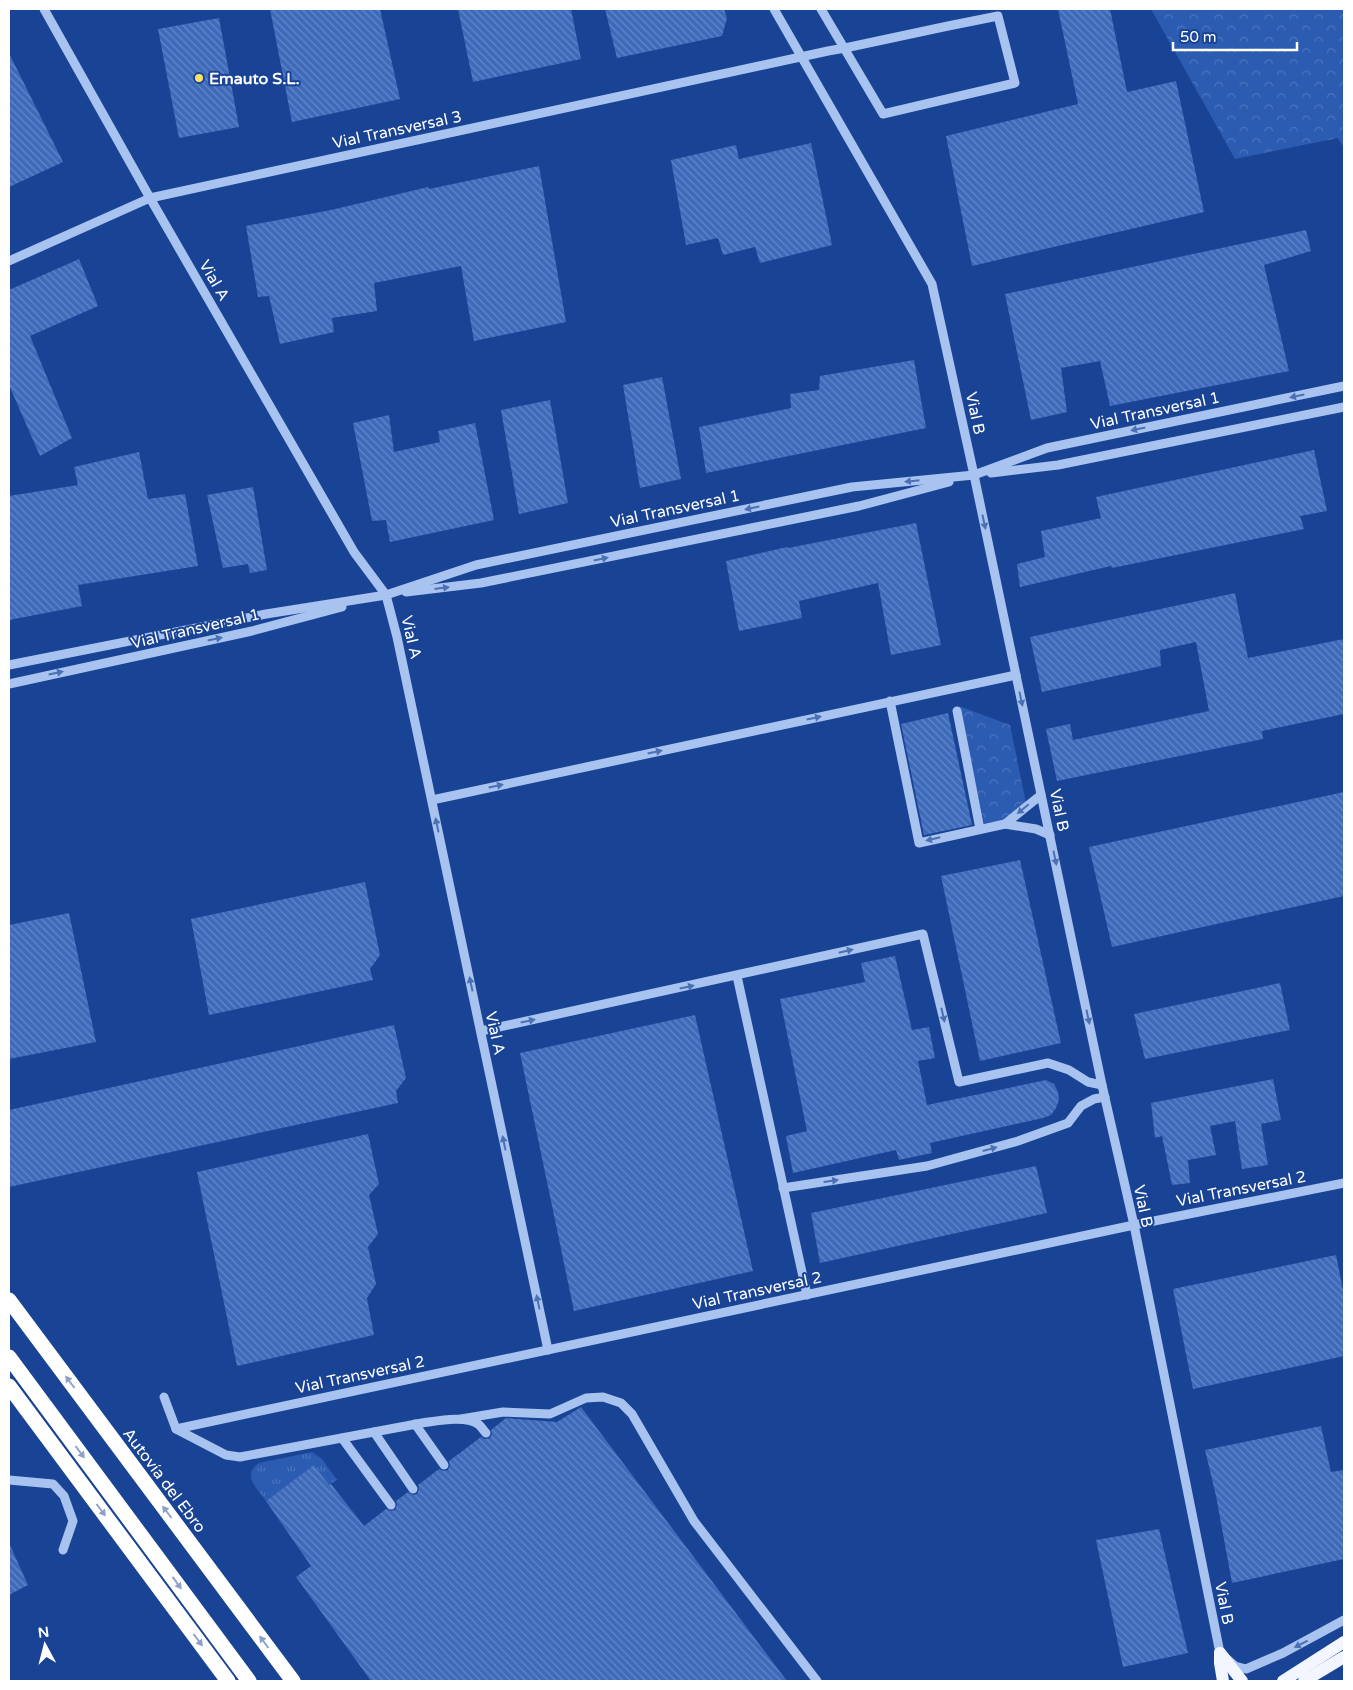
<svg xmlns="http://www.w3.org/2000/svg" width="1353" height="1690" font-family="'Varela Round',sans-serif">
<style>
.grass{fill:url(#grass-tufts)}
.forest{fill:url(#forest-crowns)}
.building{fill:url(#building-back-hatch)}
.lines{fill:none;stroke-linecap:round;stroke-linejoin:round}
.minor{stroke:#a9c3f0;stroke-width:9}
.major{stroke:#f3f6ff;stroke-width:12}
.highway{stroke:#fff;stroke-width:15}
.oneway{fill:#4b70b4}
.oneway2{fill:#8ca1ca}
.poi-dot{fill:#ffe169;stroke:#194394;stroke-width:2}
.labels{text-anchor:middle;stroke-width:4;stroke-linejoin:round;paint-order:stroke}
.poi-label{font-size:16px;font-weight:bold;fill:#fff;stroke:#194394;text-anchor:start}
.street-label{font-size:16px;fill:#fff;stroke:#194394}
</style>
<defs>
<pattern id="grass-tufts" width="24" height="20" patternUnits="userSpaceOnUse" patternTransform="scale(1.25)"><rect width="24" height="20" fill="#2c5cb2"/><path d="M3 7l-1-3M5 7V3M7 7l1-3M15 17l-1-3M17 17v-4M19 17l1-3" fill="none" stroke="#4c74be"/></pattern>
<pattern id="forest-crowns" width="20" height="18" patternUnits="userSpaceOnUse" patternTransform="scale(1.25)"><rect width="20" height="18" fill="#2c5cb2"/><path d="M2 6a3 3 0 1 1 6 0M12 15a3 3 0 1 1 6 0" fill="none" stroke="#4c74be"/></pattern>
<pattern id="building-back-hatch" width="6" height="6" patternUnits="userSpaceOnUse" patternTransform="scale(1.25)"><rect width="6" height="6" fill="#3d6aba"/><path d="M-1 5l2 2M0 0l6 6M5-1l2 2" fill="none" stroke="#6488c8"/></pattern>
</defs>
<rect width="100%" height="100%" fill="#194394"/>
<path class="grass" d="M312,1452L322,1459L337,1480L329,1485L314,1466L266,1501C257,1488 241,1475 259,1463Z"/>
<g class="forest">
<polygon points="1151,9 1344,9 1344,148 1338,138 1235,159"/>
<polygon points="959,706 1010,725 1026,803 1002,821 984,823"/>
</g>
<g class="building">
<polygon points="270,9 380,9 400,99 292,122"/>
<polygon points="458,9 571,9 581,59 473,82"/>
<polygon points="605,9 724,9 727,18 722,36 617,58"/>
<polygon points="1058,9 1110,9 1127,92 1176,81 1204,212 972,266 946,136 1078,104"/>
<polygon points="219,18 239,127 179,138 158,29"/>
<polygon points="9,53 63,162 9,187"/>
<polygon points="811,143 832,245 760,263 755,247 723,255 718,238 686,245 671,160 736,145 739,159"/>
<polygon points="539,166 566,322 474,341 461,266 374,283 377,311 332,318 334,332 280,344 269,296 258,297 246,226 331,210 428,187 429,189"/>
<polygon points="1306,230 1311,251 1264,265 1289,371 1110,406 1100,361 1061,368 1067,412 1031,420 1005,294"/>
<polygon points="79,259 98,306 30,336 72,438 40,456 9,385 9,290"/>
<polygon points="914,360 926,428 706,473 699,427 791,408 790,394 819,390 820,376"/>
<polygon points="662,377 681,479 640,488 623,385"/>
<polygon points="550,400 568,503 519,514 501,410"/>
<polygon points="389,415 394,452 440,442 438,431 475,423 494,520 390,542 386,520 372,521 353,423"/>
<polygon points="1314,450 1327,511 1300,516 1304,529 1112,568 1111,566 1020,587 1017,564 1045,557 1041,531 1101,518 1096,497"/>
<polygon points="139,452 148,499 185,494 198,566 78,585 82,606 9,620 9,496 78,485 74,467"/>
<polygon points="253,487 267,570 250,573 248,564 223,568 207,495"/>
<polygon points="916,523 941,645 891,655 878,583 799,601 802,618 739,631 726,561 787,547 788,548"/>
<polygon points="1235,593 1248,658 1344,639 1344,714 1262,731 1263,739 1057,781 1046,729 1070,724 1073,740 1209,711 1196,642 1160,650 1161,666 1042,692 1030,637"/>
<polygon points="948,713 972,825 924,835 901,724"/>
<polygon points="1344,792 1344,896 1112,947 1089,847"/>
<polygon points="1020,860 1061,1043 980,1061 941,876"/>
<polygon points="365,882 380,955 370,969 373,980 209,1015 191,919"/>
<polygon points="69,913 96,1042 9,1059 9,925"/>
<polygon points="895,956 912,1030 929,1027 935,1058 918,1061 927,1105 1046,1080 1054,1084 1058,1092 1059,1100 1056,1108 1051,1115 1043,1118 930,1143 932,1153 899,1160 896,1150 793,1173 786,1136 807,1131 780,999 865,982 861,963"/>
<polygon points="1280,983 1290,1030 1145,1059 1134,1014"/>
<polygon points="695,1015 753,1271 574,1311 520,1053"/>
<polygon points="394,1025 406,1078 396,1091 398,1103 9,1187 9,1110"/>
<polygon points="1273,1079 1281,1120 1261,1124 1268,1165 1242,1169 1235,1121 1210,1126 1216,1155 1188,1160 1190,1183 1172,1185 1162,1136 1155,1138 1151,1103"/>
<polygon points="368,1134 379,1184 369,1195 378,1234 368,1247 376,1284 367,1298 374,1335 237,1366 197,1172"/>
<polygon points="1036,1166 1047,1213 820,1263 811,1213"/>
<polygon points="1336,1255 1344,1295 1344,1356 1193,1389 1173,1289"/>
<polygon points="581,1407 787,1681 371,1681 296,1577 311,1566 266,1501 314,1465 329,1485 331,1484 364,1526 386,1509 391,1511 395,1510 397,1505 396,1501 408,1492 413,1495 417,1494 419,1489 418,1485 439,1469 444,1471 448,1470 450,1465 449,1461 481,1437 485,1439 490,1438 492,1434 491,1430 506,1418 557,1422"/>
<polygon points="1321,1426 1331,1472 1344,1470 1344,1559 1232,1583 1216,1496 1205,1450"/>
<polygon points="1159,1529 1188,1653 1123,1667 1096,1540"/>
<polygon points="9,1543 28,1585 9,1595"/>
</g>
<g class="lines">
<g class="minor">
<polyline points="44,9 150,198 354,552 386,595 397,637 548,1350"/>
<polyline points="774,9 932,284 974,475 1102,1085 1134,1225 1220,1653 1235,1666 1246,1669 1283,1653 1344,1620"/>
<polyline points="9,261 150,198 828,51 845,48 948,26 998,16 1015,83 883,114 821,9"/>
<polyline points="991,473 1058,465 1344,407"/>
<polyline points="406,592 481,583 859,506 949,482"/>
<polyline points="9,665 266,614 386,595 476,565 852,487 974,475 1047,448 1344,386"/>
<polyline points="9,684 252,631 342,607"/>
<polyline points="890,701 919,843 1005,824 1036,829 1050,835"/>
<polyline points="957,711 980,829"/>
<polyline points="432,800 1016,675"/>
<polyline points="1005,824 1041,795"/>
<polyline points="737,976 807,1295"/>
<polyline points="481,1031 923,934 959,1082 1048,1063 1069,1070 1088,1082 1102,1085"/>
<polyline points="783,1188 927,1166 1018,1141 1068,1123 1081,1106 1094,1099 1105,1097"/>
<path d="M164,1397L176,1429L226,1455L240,1457L422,1423C437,1421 465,1415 478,1424C481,1426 484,1431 486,1433"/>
<polyline points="461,1419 503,1412 550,1414 586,1398 603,1397 621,1403 632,1414 694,1521 817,1681"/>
<polyline points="415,1424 444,1465"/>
<polyline points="176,1429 1134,1225 1344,1183"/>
<polyline points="374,1432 413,1489"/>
<polyline points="342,1438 391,1505"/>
<polyline points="9,1480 53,1484 64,1496 73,1521 63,1550"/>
</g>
<g class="major">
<polyline points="1220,1653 1242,1681"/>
<polyline points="1220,1653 1220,1663 1223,1681"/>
<polyline points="1283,1681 1344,1642"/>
<polyline points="1304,1681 1344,1657"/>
</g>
<g class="highway">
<polyline points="9,1300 293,1681"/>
<polyline points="9,1357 249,1681"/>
<polyline points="9,1386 228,1681"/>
</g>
</g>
<defs><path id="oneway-solid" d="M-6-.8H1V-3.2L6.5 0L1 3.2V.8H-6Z" transform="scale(1.25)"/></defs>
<g class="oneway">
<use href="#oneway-solid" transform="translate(1297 396) rotate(168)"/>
<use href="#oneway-solid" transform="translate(1138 429) rotate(168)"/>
<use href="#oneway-solid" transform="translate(912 481) rotate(174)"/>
<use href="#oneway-solid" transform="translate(752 508) rotate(168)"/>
<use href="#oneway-solid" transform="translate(984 522) rotate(78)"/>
<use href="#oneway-solid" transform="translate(601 559) rotate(-12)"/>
<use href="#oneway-solid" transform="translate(442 588) rotate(-7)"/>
<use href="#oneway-solid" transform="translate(215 639) rotate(-12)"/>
<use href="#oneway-solid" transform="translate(56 673) rotate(-12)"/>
<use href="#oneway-solid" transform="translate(1021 699) rotate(78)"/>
<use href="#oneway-solid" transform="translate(814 718) rotate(-12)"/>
<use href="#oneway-solid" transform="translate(655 752) rotate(-12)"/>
<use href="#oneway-solid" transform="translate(496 786) rotate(-12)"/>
<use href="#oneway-solid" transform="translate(1023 809) rotate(141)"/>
<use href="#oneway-solid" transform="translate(437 825) rotate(-102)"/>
<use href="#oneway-solid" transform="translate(933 839) rotate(167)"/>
<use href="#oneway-solid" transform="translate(1055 858) rotate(78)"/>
<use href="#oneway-solid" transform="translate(846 951) rotate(-13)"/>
<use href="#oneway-solid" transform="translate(471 984) rotate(-102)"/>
<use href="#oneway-solid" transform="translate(687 987) rotate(-12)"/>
<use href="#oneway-solid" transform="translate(943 1015) rotate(77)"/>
<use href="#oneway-solid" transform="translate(1088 1017) rotate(78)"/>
<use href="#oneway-solid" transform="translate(528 1021) rotate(-12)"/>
<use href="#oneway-solid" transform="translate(504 1143) rotate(-102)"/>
<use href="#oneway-solid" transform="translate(990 1149) rotate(-15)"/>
<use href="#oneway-solid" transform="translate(831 1181) rotate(-8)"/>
<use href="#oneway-solid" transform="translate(538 1302) rotate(-102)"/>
<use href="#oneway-solid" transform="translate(1301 1644) rotate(153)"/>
</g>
<g class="oneway2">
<use href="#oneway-solid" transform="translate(70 1382) rotate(-127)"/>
<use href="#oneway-solid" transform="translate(80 1452) rotate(53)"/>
<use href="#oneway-solid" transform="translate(101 1510) rotate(53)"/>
<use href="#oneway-solid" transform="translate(167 1512) rotate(-127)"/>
<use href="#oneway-solid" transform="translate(177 1583) rotate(54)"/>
<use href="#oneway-solid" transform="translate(198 1640) rotate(53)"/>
<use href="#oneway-solid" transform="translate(264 1642) rotate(-127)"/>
</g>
<circle class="poi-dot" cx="199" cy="78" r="5"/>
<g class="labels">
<g class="poi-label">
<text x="209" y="84">Emauto S.L.</text>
</g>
<g class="street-label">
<text transform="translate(397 129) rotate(-12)" y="6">Vial Transversal 3</text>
<text transform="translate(215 280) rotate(60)" y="6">Vial A</text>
<text transform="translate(1155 410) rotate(-12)" y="6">Vial Transversal 1</text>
<text transform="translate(976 413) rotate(78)" y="6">Vial B</text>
<text transform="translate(675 508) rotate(-12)" y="6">Vial Transversal 1</text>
<text transform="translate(195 628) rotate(-13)" y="6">Vial Transversal 1</text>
<text transform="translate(412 637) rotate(77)" y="6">Vial A</text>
<text transform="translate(1060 810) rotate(78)" y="6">Vial B</text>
<text transform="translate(496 1033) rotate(78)" y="6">Vial A</text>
<text transform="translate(1241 1188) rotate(-11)" y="6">Vial Transversal 2</text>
<text transform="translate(1144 1206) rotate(78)" y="6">Vial B</text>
<text transform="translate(757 1290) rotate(-12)" y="6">Vial Transversal 2</text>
<text transform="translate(360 1374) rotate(-12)" y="6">Vial Transversal 2</text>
<text transform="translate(165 1480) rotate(53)" y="6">Autovía del Ebro</text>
<text transform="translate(1225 1603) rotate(79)" y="6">Vial B</text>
</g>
</g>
<rect width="1353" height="1690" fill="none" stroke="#ffffff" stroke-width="20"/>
<g transform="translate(45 1645) rotate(353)" stroke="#194394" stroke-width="4" paint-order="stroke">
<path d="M0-4L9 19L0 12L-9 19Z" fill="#ffffff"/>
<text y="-8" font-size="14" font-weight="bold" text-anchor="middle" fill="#ffffff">N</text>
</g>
<path d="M1173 42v8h124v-8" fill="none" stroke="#ffffff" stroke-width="2.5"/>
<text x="1180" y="42" font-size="15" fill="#ffffff" stroke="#194394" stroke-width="4" paint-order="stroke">50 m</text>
</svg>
